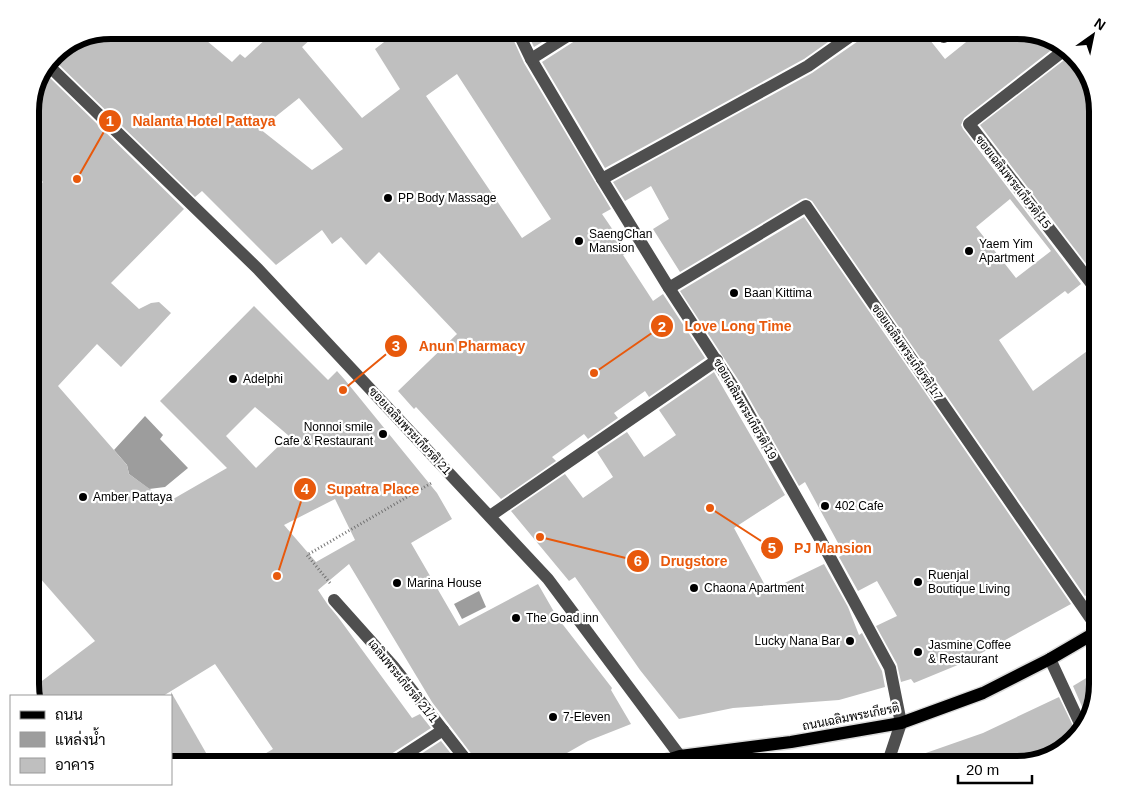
<svg xmlns="http://www.w3.org/2000/svg" width="1128" height="795" font-family="Helvetica,Sarabun,sans-serif">
<style>
.water{fill:#9d9d9d}
.building{fill:#bfbfbf;fill-rule:evenodd}
.lines{fill:none;stroke-linecap:round;stroke-linejoin:round}
.major-casing{stroke:#dbdbdb;stroke-width:15}
.path{stroke:#717171;stroke-width:3;stroke-dasharray:1 2.5;stroke-linecap:butt}
.minor{stroke:#4f4f4f;stroke-width:12}
.major{stroke:#000;stroke-width:12}
.poi-dot{fill:#000;stroke:#fff;stroke-width:2}
.labels{text-anchor:middle;stroke-width:4.5;stroke-linejoin:round;paint-order:stroke}
.street-label{font-size:12px;fill:#000;stroke:#fff}
.poi-label{font-size:12px;fill:#000;stroke:#fff;text-anchor:start}
.rim{fill:none;stroke:#000;stroke-width:6}
.leader{fill:none;stroke:#e8590c;stroke-width:2}
.callout-dot{fill:#e8590c;stroke:#fff;stroke-width:2}
.mark-label{font-size:15px;text-anchor:middle;font-weight:bold;fill:#fff}
.callout-label{font-size:14px;text-anchor:middle;font-weight:bold;fill:#e8590c;stroke:#fff;stroke-width:4.5;stroke-linejoin:round;paint-order:stroke}
</style>
<rect width="100%" height="100%" fill="#fff"/>
<g class="water">
<polygon points="145,416 163,435 160,439 188,468 165,487 149,489 129,474 127,465 114,450"/>
<polygon points="479,591 486,607 462,619 454,604"/>
</g>
<g class="building">
<path d="M110,30H194L232,62L240,54L245,58L276,30H321L302,47L362,118L400,89L375,49L388,39L381,30H509L524,63L611,209L602,214L628,252L623,255L653,301L663,294L705,358L649,397L645,391L614,413L618,418L588,439L584,434L552,457L556,461L501,499L416,407L414,409L398,391L457,334L379,252L366,265L341,237L332,244L322,230L276,265L202,191L195,197L53,59L57,50ZM457,74L551,219L522,238L426,96ZM299,98L343,149L312,170L260,129Z"/>
<polygon points="526,30 562,30 534,47"/>
<polygon points="585,30 845,30 804,59 605,168 542,62 581,37"/>
<path d="M867,30H922L945,59L981,30H1018L1059,44L964,118L961,125L963,129L1081,284L1068,294L1065,291L999,340L1033,391L1098,343V590L1085,596L812,201L806,198L802,199L680,272L653,229L669,219L651,186L625,201L613,182L812,73L864,37ZM1010,199L1051,251L1016,278L976,227Z"/>
<polygon points="1072,54 1090,75 1098,110 1098,271 1094,274 980,125"/>
<path d="M46,74L184,209L111,283L139,309L151,303L159,302L171,313L121,367L97,344L58,386L127,465L129,474L168,502L227,468L160,401L254,306L328,380L337,371L345,380L437,493L452,519L411,543L459,626L538,584L557,617L612,688L611,690L631,724L588,741L546,765H478L476,760L432,702L349,564L318,590L328,605L338,617L412,718L420,714L431,728L385,758L381,765H246L273,749L215,664L163,696H32L30,690L95,641L39,577L30,584V194L43,182L30,170V105ZM255,407L289,436L256,468L226,436ZM335,499L355,540L316,562L284,525Z"/>
<polygon points="804,217 1071,604 965,662 914,683 911,679 901,682 897,664 876,626 897,616 877,581 858,591 839,557 844,554 805,482 799,486 741,384 680,291"/>
<polygon points="714,372 785,495 734,528 768,591 824,564 848,607 859,635 862,633 882,671 885,687 839,700 733,708 679,719 640,670 575,577 569,581 511,511 565,474 583,498 613,477 597,452 627,432 644,457 676,435 659,410"/>
<polygon points="1098,671 1098,685 1087,718 1073,686"/>
<polygon points="171,692 213,765 171,765"/>
<polygon points="1059,697 1078,736 1053,757 1018,765 900,765 900,762 983,733"/>
<polygon points="441,741 460,765 404,765"/>
</g>
<g class="lines">
<g class="major-casing">
<polyline id="major" points="651,765 680,756 791,742 901,723 983,693 1050,659 1098,631"/>
</g>
<polyline class="path" points="330,583 307,555 433,482"/>
<g class="minor">
<polyline points="517,30 531,59 602,179 669,288 734,388 819,537 890,668 901,723 887,765"/>
<polyline points="938,30 944,37"/>
<polyline points="1067,48 969,124 1098,292"/>
<polyline points="531,59 577,30"/>
<polyline points="49,66 258,269 548,579 680,756"/>
<polyline points="602,179 808,66 859,30"/>
<polyline points="669,288 806,206 1098,629"/>
<polyline points="490,516 717,360"/>
<polyline points="334,600 393,666 470,765"/>
<polyline points="1050,659 1083,730"/>
<polyline points="389,765 443,730"/>
</g>
<use href="#major" class="major"/>
</g>
<g class="poi-dot">
<circle cx="388" cy="198" r="5"/>
<circle cx="579" cy="241" r="5"/>
<circle cx="969" cy="251" r="5"/>
<circle cx="734" cy="293" r="5"/>
<circle cx="233" cy="379" r="5"/>
<circle cx="383" cy="434" r="5"/>
<circle cx="83" cy="497" r="5"/>
<circle cx="825" cy="506" r="5"/>
<circle cx="918" cy="582" r="5"/>
<circle cx="397" cy="583" r="5"/>
<circle cx="694" cy="588" r="5"/>
<circle cx="516" cy="618" r="5"/>
<circle cx="850" cy="641" r="5"/>
<circle cx="918" cy="652" r="5"/>
<circle cx="553" cy="717" r="5"/>
</g>
<g class="labels">
<g class="street-label">
<text transform="translate(1013 182) rotate(52)" y="4">ซอยเฉลิมพระเกียรติ 15</text>
<text transform="translate(907 352) rotate(55)" y="4">ซอยเฉลิมพระเกียรติ 17</text>
<text transform="translate(745 409) rotate(60)" y="4">ซอยเฉลิมพระเกียรติ 19</text>
<text transform="translate(410 431) rotate(47)" y="4">ซอยเฉลิมพระเกียรติ 21</text>
<text transform="translate(403 681) rotate(51)" y="4">เฉลิมพระเกียรติ 21/1</text>
<text transform="translate(851 717) rotate(-11)" y="4">ถนนเฉลิมพระเกียรติ</text>
</g>
<g class="poi-label">
<text x="398" y="202">PP Body Massage</text>
<text x="589" y="238">SaengChan<tspan x="589" dy="14">Mansion</tspan></text>
<text x="979" y="248">Yaem Yim<tspan x="979" dy="14">Apartment</tspan></text>
<text x="744" y="297">Baan Kittima</text>
<text x="243" y="383">Adelphi</text>
<text x="373" y="431" text-anchor="end">Nonnoi smile<tspan x="373" dy="14">Cafe &amp; Restaurant</tspan></text>
<text x="93" y="501">Amber Pattaya</text>
<text x="835" y="510">402 Cafe</text>
<text x="928" y="579">Ruenjal<tspan x="928" dy="14">Boutique Living</tspan></text>
<text x="407" y="587">Marina House</text>
<text x="704" y="592">Chaona Apartment</text>
<text x="526" y="622">The Goad inn</text>
<text x="840" y="645" text-anchor="end">Lucky Nana Bar</text>
<text x="928" y="649">Jasmine Coffee<tspan x="928" dy="14">&amp; Restaurant</tspan></text>
<text x="563" y="721">7-Eleven</text>
</g>
</g>
<path d="M0 0H1128V795H0ZM111 39H1017A72 72 0 0 1 1089 111V684A72 72 0 0 1 1017 756H111A72 72 0 0 1 39 684V111A72 72 0 0 1 111 39Z" fill="#fff" fill-rule="evenodd"/>
<path class="rim" d="M111 39H1017A72 72 0 0 1 1089 111V684A72 72 0 0 1 1017 756H111A72 72 0 0 1 39 684V111A72 72 0 0 1 111 39Z"/>
<path class="leader" d="M77 179L110 121M594 373L662 326M343 390L396 346M277 576L305 489M710 508L772 548M540 537L638 561"/>
<g class="callout-dot">
<circle cx="77" cy="179" r="5"/>
<circle cx="594" cy="373" r="5"/>
<circle cx="343" cy="390" r="5"/>
<circle cx="277" cy="576" r="5"/>
<circle cx="710" cy="508" r="5"/>
<circle cx="540" cy="537" r="5"/>
<circle cx="110" cy="121" r="12"/>
<circle cx="662" cy="326" r="12"/>
<circle cx="396" cy="346" r="12"/>
<circle cx="305" cy="489" r="12"/>
<circle cx="772" cy="548" r="12"/>
<circle cx="638" cy="561" r="12"/>
</g>
<g class="mark-label">
<text x="110" y="126">1</text>
<text x="662" y="332">2</text>
<text x="396" y="351">3</text>
<text x="305" y="494">4</text>
<text x="772" y="553">5</text>
<text x="638" y="566">6</text>
</g>
<g class="callout-label">
<text x="204" y="126">Nalanta Hotel Pattaya</text>
<text x="738" y="331">Love Long Time</text>
<text x="472" y="351">Anun Pharmacy</text>
<text x="373" y="494">Supatra Place</text>
<text x="833" y="553">PJ Mansion</text>
<text x="694" y="566">Drugstore</text>
</g>
<rect x="10" y="695" width="162" height="90" fill="#ffffff" stroke="#999999"/>
<rect x="20" y="711" width="25" height="8" fill="#000000" stroke="#999999"/>
<text x="55" y="720" font-size="15" fill="#000000">ถนน</text>
<rect x="20" y="732" width="25" height="15" fill="#9d9d9d" stroke="#999999"/>
<text x="55" y="745" font-size="15" fill="#000000">แหล่งน้ำ</text>
<rect x="20" y="758" width="25" height="15" fill="#bfbfbf" stroke="#999999"/>
<text x="55" y="770" font-size="15" fill="#000000">อาคาร</text>
<g transform="translate(1093 35) rotate(33)" stroke="#ffffff" stroke-width="4" paint-order="stroke">
<path d="M0-4L9 19L0 12L-9 19Z" fill="#000000"/>
<text y="-8" font-size="14" font-weight="bold" text-anchor="middle" fill="#000000">N</text>
</g>
<path d="M958 775v8h74v-8" fill="none" stroke="#000000" stroke-width="2.5"/>
<text x="966" y="775" font-size="15" fill="#000000" stroke="#ffffff" stroke-width="4" paint-order="stroke">20 m</text>
</svg>
